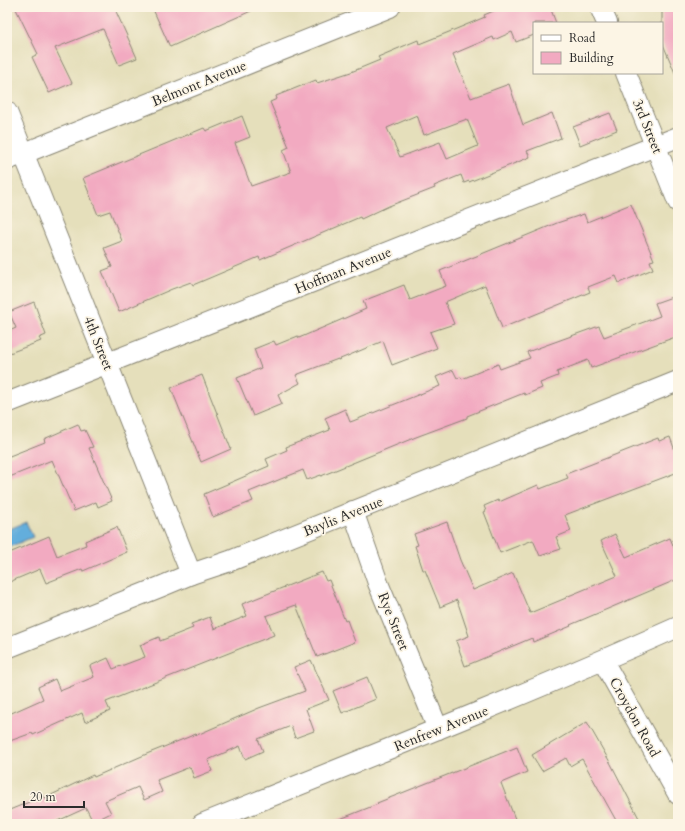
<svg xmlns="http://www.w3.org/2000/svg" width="685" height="831" font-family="Cardo,serif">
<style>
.water{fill:#64aedc;stroke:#486c84}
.building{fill:#f2aac1;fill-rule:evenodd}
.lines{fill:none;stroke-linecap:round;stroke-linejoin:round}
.minor-casing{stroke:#888573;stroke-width:22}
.minor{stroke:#fff;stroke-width:20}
.labels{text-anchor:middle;stroke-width:3.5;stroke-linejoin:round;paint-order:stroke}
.street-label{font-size:14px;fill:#2b2b2b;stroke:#fcf5e5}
</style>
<rect width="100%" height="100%" fill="#fcf5e5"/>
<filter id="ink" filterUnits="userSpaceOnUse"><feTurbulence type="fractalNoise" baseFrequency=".025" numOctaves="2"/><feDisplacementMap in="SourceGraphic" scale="8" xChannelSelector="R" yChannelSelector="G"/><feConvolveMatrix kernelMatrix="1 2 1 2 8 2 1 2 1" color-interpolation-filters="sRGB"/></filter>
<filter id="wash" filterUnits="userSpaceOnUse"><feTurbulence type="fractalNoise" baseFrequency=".012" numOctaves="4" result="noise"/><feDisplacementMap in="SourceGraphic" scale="16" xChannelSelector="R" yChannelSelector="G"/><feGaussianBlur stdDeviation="0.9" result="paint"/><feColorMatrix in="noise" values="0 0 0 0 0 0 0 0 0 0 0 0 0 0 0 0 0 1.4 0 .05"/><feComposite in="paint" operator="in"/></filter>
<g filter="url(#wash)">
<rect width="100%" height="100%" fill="#e5dfbb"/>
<polygon class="water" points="26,522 33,537 7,548 7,530"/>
<g id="blocks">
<g class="building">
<polygon points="15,7 114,7 137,58 119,65 103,29 55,48 72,83 49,93 32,57 38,54"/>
<polygon points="152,7 260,7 170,47"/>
<path d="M503,7H550L556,23H534V35L516,42L512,32L494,40L493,37L453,54L471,98L509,84L523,125L552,113L561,138L527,151L530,157L469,182V181L464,183L461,175L434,186L435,188L389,206L361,219L360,217L260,260L259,257L193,285L191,282L172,289L119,312L102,271L112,267L104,248L122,241L110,211L98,215L83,178L204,128L206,131L242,116L250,137L235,143L251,186L291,172L283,150L289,147L270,102L277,99L276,96L316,80L317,83L351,72L380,60L378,57L418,40L419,44L449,32L485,17L484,15ZM417,115L424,135L467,119L478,146L447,159L440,142L400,157L387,128Z"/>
<polygon points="662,7 678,7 678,80 662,42"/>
<polygon points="610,113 617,130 580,145 573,127"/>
<polygon points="631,204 654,260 650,261 653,269 619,283 616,276 588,287 590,292 502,328 485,285 445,302 454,324 430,332 437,348 392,365 383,341 338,360 338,359 296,375 300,383 278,395 282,404 253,416 237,378 261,368 254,349 274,341 276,345 298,336 299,338 366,309 363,301 404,285 410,300 446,286 440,271 557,223 584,214 587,222"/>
<polygon points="672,297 678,315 678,336 591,368 588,360 557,372 558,376 540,383 542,388 525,395 524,393 467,416 467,418 416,437 321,476 321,475 307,480 303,470 249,492 253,501 213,517 204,494 269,466 266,459 287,450 286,447 330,430 325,418 345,409 350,422 353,421 440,386 436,377 453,370 457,378 461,377 462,379 498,364 500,369 530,358 527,352 599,326 604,337 660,316 655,303"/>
<polygon points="34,302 46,335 39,338 41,341 7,354 7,332 16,328 9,312"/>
<polygon points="202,375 231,449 201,462 171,388"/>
<polygon points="78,424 81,431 85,430 93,447 89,448 112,501 98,507 96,502 74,511 52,460 7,478 7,457 45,442 44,439"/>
<polygon points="670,437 678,459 678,472 565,515 571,531 556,537 561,549 540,556 533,540 500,553 484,512 486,511 484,506 498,500 499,502 538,485 540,489 568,478 566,474 658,438 659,441"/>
<polygon points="447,522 460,560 473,590 513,573 530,613 566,598 566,597 617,576 601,541 615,534 626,557 670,538 678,557 678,579 570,625 571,626 533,642 532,638 465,666 456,641 469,636 457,600 440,607 425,570 423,570 415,546 418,545 414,534"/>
<polygon points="117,527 127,552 83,571 82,569 46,583 40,569 7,583 7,554 49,536 57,556 86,545 85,541"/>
<polygon points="322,572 326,581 329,580 345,621 347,620 355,642 317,657 296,605 266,616 274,635 106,702 110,711 85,722 82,713 33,735 32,733 7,742 7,715 43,699 38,687 55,679 60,691 94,677 90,666 108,658 113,669 145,657 140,645 159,637 160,641 193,628 191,624 210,617 214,629 247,616 242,604"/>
<polygon points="311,660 329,700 306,709 314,731 295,738 291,726 258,739 263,751 245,759 240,746 208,760 212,771 194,778 190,767 157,780 162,792 144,800 138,787 105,801 111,813 93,822 86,808 51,824 10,824 7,817 7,811 44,796 45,798 93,775 94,777 149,753 196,734 197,735 259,708 305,691 294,667"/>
<polygon points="367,677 376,699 342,713 333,691"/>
<polygon points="587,722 611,764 642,824 618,824 582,759 570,766 566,758 542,771 532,755"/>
<polygon points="517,747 527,772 501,783 517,824 330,824 330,823 378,804 377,803"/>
</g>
</g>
</g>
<g filter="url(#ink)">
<use href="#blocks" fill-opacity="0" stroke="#888573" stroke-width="1"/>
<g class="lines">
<g class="minor-casing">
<g id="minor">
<polyline points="600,7 607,23"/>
<polyline points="626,73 678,202"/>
<polyline points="7,112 191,574"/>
<polyline points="7,160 390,7"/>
<polyline points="7,403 678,137"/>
<polyline points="353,511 378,583 438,729"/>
<polyline points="7,648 160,587 191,574 230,561 678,381"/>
<polyline points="603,661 678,794"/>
<path d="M202,824C361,760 521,697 678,627"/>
</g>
</g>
<use href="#minor" class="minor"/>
</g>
</g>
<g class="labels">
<g class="street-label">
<text transform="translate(199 83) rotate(-22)" y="5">Belmont Avenue</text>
<text transform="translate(648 126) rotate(68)" y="5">3rd Street</text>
<text transform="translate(343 270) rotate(-22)" y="5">Hoffman Avenue</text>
<text transform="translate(99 343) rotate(68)" y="5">4th Street</text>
<text transform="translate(343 516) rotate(-22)" y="5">Baylis Avenue</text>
<text transform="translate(394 621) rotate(68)" y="5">Rye Street</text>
<text transform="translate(635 717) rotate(61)" y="5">Croydon Road</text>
<text transform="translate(441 728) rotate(-22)" y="5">Renfrew Avenue</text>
</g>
</g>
<rect width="685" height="831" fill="none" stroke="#fcf5e5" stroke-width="24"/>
<rect x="533" y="22" width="130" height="52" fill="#fcf5e5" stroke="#a8a49b"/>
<rect x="541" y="35" width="20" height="6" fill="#ffffff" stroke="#a8a49b"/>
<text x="569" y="42" font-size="12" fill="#2b2b2b">Road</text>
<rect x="541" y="52" width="20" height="12" fill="#f2aac1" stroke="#a8a49b"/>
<text x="569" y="62" font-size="12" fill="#2b2b2b">Building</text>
<path d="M24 801v6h60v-6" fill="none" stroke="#2b2b2b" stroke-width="2"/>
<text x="30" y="801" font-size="12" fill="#2b2b2b" stroke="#fcf5e5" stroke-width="3" paint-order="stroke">20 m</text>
</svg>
